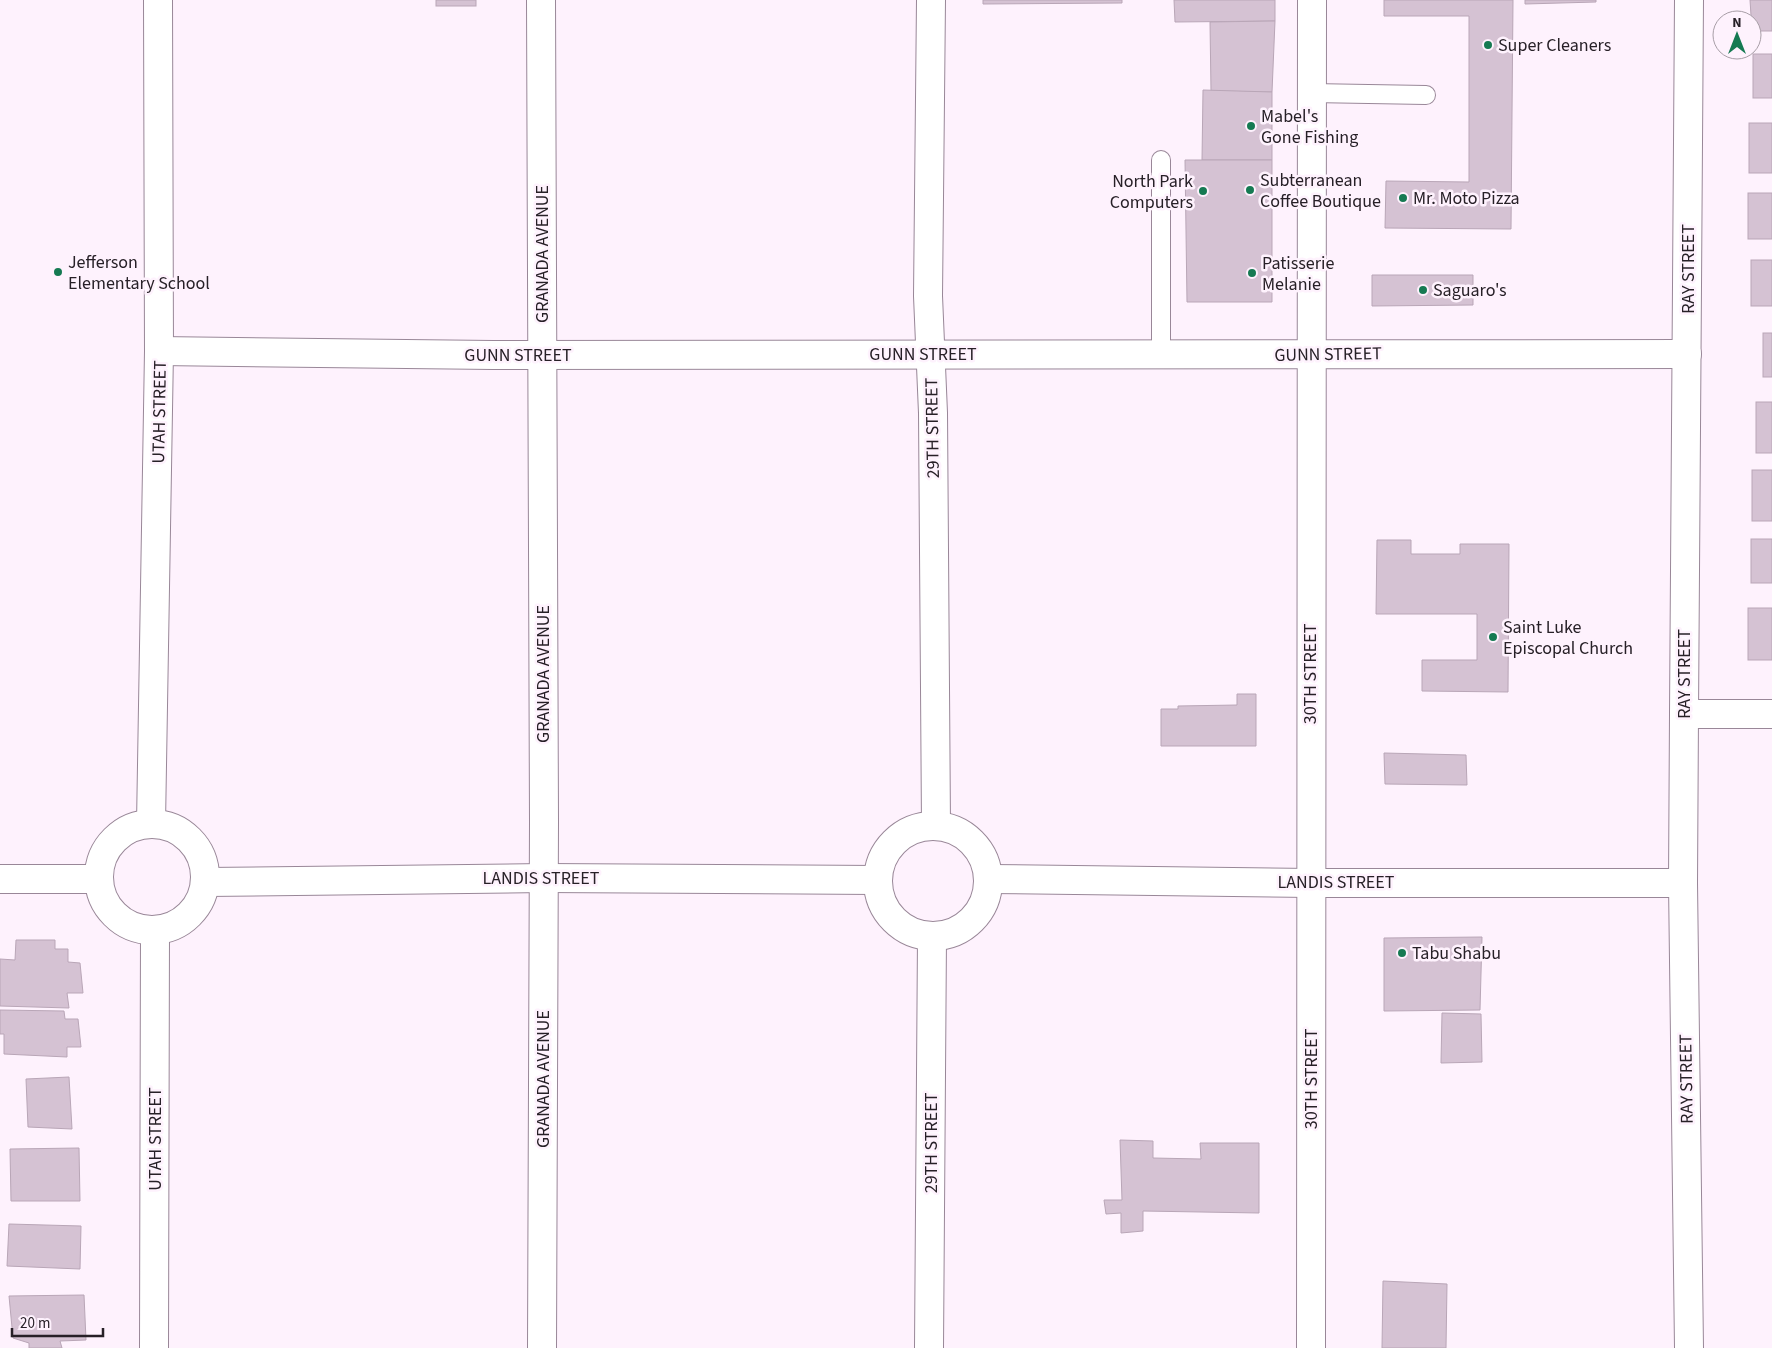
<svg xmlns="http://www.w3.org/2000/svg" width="1772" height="1348" font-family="'Source Sans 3',sans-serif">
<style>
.building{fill:#d5c2d3;stroke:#b9a6b7}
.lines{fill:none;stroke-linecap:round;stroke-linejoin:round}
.service-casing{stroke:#998798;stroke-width:20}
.minor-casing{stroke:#998798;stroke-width:30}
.tertiary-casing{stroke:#998798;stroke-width:30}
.secondary-casing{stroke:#998798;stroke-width:30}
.service{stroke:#fff;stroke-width:18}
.minor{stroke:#fff;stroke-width:28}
.tertiary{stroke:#fff;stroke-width:28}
.secondary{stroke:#fff;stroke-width:28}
.poi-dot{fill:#157a52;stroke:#fef2fd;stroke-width:2}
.labels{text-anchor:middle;stroke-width:5;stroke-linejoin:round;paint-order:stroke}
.poi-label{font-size:18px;fill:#272027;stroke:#fef2fd;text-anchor:start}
.street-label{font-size:18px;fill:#272027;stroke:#fef2fd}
</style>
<rect width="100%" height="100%" fill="#fef2fd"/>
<g class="building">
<rect x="436" y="0" width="40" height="6"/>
<polygon points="983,0 1122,0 1122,3 983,4"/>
<polygon points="1174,0 1275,0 1275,21 1175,22"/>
<polygon points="1384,0 1513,0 1511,229 1385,228 1386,181 1469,182 1469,16 1384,16"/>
<polygon points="1525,0 1596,0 1596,2 1525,4"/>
<polygon points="1750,0 1772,0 1772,31 1752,31"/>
<polygon points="1275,21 1272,92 1211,91 1210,22"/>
<rect x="1753" y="54" width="19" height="44"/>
<polygon points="1203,90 1272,92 1272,160 1202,160"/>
<rect x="1749" y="123" width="23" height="50"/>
<polygon points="1185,160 1272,160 1272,302 1187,302"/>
<rect x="1748" y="193" width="24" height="46"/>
<rect x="1751" y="260" width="21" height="46"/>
<polygon points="1372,275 1473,275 1473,305 1372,306"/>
<rect x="1763" y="333" width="9" height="44"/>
<rect x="1756" y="402" width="16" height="51"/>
<rect x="1752" y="470" width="20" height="51"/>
<rect x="1751" y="539" width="21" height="44"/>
<polygon points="1377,540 1411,540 1411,554 1460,554 1460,544 1509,544 1508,692 1422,691 1422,660 1477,660 1477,614 1376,614"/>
<rect x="1748" y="608" width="24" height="52"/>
<polygon points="1237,694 1256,694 1256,746 1161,746 1161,709 1178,709 1178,706 1237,705"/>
<polygon points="1384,753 1466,755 1467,785 1385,784"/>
<polygon points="1482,937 1480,1010 1384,1011 1384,938"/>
<polygon points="16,940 55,940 55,949 68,949 68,962 80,963 83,993 67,993 69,1008 0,1006 0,959 15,960"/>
<polygon points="0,1010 64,1011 65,1019 78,1019 81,1047 67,1047 67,1057 4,1054 4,1034 0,1034"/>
<polygon points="1442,1013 1481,1014 1482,1062 1441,1063"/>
<polygon points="69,1077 72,1129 28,1127 26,1079"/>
<polygon points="1120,1140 1153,1141 1153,1158 1201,1159 1200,1143 1259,1143 1259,1213 1143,1211 1143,1231 1121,1233 1121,1213 1106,1214 1104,1200 1122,1200"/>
<polygon points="79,1148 80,1201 11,1201 10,1149"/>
<polygon points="9,1224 81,1226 80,1269 7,1266"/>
<polygon points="1383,1281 1447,1284 1446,1348 1382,1348"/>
<polygon points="84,1295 86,1340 60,1341 62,1348 29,1348 29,1343 13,1338 9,1296"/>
</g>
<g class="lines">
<g class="service-casing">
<g id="service">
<polyline points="1311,93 1426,95"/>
<polyline points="1161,160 1161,355"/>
</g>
</g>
<g class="minor-casing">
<g id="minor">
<polyline points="541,0 544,822 542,1348"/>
<polyline points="931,0 928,296 933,413 936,826"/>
<polyline points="159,351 493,355 1687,354"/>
<polyline points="1683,883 1689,1348"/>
<polyline points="929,1348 932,937"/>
</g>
</g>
<g class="tertiary-casing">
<g id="tertiary">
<polyline points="1684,714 1689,0"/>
<circle cx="152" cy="877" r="53"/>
<polyline points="151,824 159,351 158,0"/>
<circle cx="933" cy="881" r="55"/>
<polyline points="0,879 99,879"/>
<polyline points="988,879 1311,883"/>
<polyline points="206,882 544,878 877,880"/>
<polyline points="154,1348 155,931"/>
</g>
</g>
<g class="secondary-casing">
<g id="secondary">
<polyline points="1311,883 1683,883 1684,714 1772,714"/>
<polyline points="1311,1348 1312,0"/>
</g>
</g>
<use href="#service" class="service"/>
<use href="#minor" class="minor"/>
<use href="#tertiary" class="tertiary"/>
<use href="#secondary" class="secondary"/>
</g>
<g class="poi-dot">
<circle cx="1488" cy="45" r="5"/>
<circle cx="1251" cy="126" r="5"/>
<circle cx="1250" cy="190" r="5"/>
<circle cx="1203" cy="191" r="5"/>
<circle cx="1403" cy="198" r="5"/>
<circle cx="58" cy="272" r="5"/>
<circle cx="1252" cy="273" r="5"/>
<circle cx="1423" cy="290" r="5"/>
<circle cx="1493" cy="637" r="5"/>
<circle cx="1402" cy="953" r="5"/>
</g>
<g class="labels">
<g class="poi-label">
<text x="1498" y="51">Super Cleaners</text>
<text x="1261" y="122">Mabel's<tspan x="1261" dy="21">Gone Fishing</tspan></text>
<text x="1260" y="186">Subterranean<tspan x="1260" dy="21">Coffee Boutique</tspan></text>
<text x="1193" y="187" text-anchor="end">North Park<tspan x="1193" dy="21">Computers</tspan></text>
<text x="1413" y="204">Mr. Moto Pizza</text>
<text x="68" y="268">Jefferson<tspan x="68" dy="21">Elementary School</tspan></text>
<text x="1262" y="269">Patisserie<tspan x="1262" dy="21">Melanie</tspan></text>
<text x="1433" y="296">Saguaro's</text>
<text x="1503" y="633">Saint Luke<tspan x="1503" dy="21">Episcopal Church</tspan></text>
<text x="1412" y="959">Tabu Shabu</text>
</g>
<g class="street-label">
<text transform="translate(542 254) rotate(-90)" y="6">GRANADA AVENUE</text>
<text transform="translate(1688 269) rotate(-90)" y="6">RAY STREET</text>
<text x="923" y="360">GUNN STREET</text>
<text transform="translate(1328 354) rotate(-1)" y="6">GUNN STREET</text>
<text x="518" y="361">GUNN STREET</text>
<text transform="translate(159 412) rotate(-89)" y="6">UTAH STREET</text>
<text transform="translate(932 428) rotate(-91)" y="6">29TH STREET</text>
<text transform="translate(543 674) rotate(-90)" y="6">GRANADA AVENUE</text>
<text transform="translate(1310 674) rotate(-90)" y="6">30TH STREET</text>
<text transform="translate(1684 674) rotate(-90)" y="6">RAY STREET</text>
<text x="541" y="884">LANDIS STREET</text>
<text x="1336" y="888">LANDIS STREET</text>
<text transform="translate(543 1079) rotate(-90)" y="6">GRANADA AVENUE</text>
<text transform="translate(1311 1079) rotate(-90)" y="6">30TH STREET</text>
<text transform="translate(1686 1079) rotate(-91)" y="6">RAY STREET</text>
<text transform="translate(155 1139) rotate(-90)" y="6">UTAH STREET</text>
<text transform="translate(931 1143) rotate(-90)" y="6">29TH STREET</text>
</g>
</g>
<g transform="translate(1737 35)"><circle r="24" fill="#fef2fd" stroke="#a89ea7"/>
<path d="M0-4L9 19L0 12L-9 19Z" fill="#157a52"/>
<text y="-8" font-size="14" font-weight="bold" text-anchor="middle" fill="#272027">N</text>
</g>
<path d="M12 1328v8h91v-8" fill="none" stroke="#272027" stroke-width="2.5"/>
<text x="20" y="1328" font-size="15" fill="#272027" stroke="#fef2fd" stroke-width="4" paint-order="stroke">20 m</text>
</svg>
